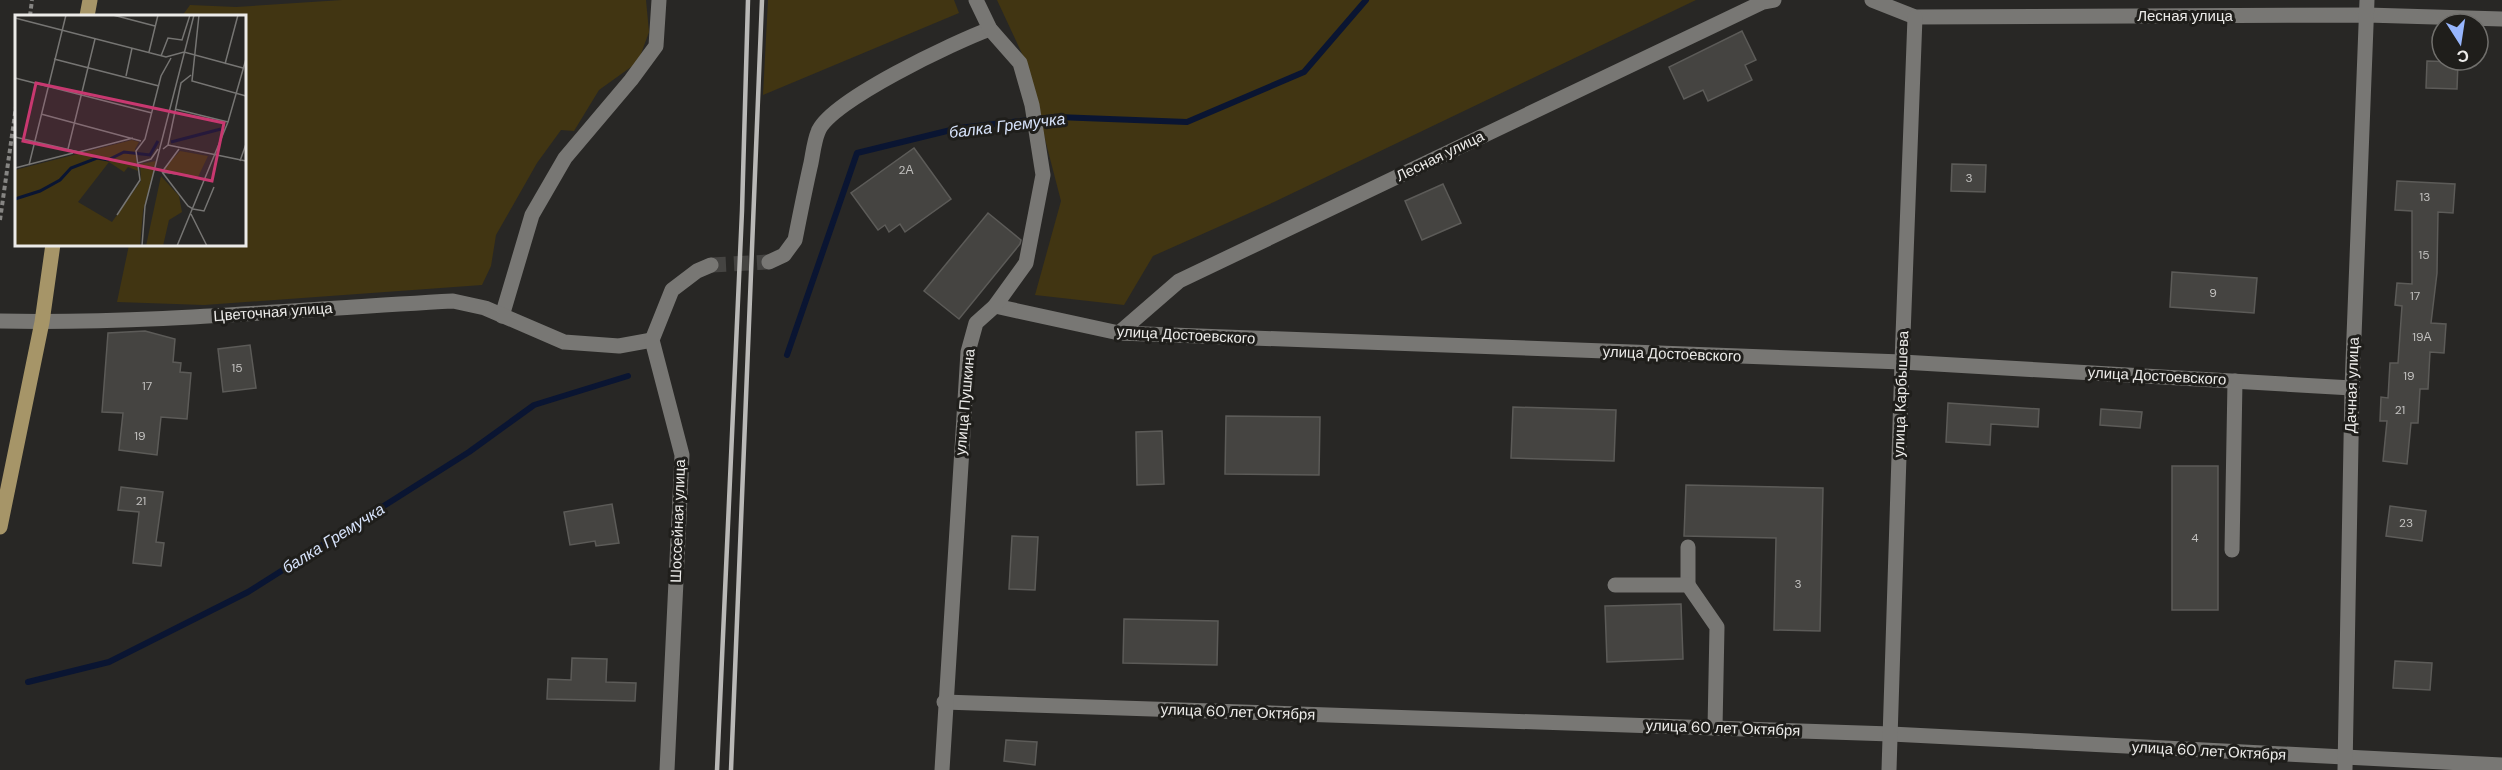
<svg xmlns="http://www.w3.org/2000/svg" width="2502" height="770" font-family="'DM Sans',sans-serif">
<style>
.green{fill:#413512}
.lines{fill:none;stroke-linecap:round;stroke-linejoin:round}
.stream{stroke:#0a1532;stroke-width:6}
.building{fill:#454441;stroke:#5c5b58;stroke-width:1.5}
.minor-tunnel{stroke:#454442;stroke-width:15;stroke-dasharray:15 8;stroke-linecap:butt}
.path{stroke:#868583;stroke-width:4;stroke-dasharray:4.5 3;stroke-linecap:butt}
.minor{stroke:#787774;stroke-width:15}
.major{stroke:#a69568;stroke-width:15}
.rail{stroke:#b9b8b6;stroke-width:4.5}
.labels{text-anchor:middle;stroke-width:6;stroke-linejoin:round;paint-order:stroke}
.number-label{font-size:12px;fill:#c2c1bf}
.street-label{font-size:15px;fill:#ecebe9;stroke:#1f1e1b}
.water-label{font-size:16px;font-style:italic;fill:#d7e3fb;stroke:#1f1e1b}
.inset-river{fill:none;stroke:#0a1532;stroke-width:3}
.inset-road{fill:none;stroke:#767573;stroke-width:1.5}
.view{fill:#c83870;fill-opacity:0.15;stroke:#c83870;stroke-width:3}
.inset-edge{fill:none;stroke:#ecebe9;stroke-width:3}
</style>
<rect width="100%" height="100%" fill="#282725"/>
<g class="green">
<polygon points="342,0 646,0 649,32 638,62 599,90 574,131 561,130 537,163 496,235 491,266 482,285 204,305 117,302 129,245 244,244 244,16 182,16 190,5 236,7"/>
<polygon points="768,0 954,0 959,13 763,95"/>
<polygon points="997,0 1696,0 1274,202 1153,256 1124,305 1035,295 1061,201 1024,58"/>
</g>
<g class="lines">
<g class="stream">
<polyline points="787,355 857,153 959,128 1057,117 1187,122 1304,72 1366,0"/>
<polyline points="28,682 109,662 248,592 469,452 534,405 628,376"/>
</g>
</g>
<g class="building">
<polygon points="1742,31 1756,60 1745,65 1752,80 1708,101 1703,90 1684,99 1669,67"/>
<polygon points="2427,61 2458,62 2457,89 2426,88"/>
<polygon points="914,148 951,199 905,232 900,224 889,232 885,225 878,230 851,193"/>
<polygon points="1952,164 1986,165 1985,192 1951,191"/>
<polygon points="2397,181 2455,184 2453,213 2438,212 2437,273 2431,323 2446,324 2444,353 2430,352 2428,389 2420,389 2418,423 2411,423 2407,464 2383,461 2387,421 2380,421 2381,397 2388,398 2390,363 2398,363 2402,306 2395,305 2397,283 2412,284 2412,211 2395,210"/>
<polygon points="1443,184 1461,223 1422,240 1405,201"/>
<polygon points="988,213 1021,240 1020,244 959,319 924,291"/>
<polygon points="2172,272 2257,278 2254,313 2170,307"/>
<polygon points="145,331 175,339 173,362 181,363 180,372 191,373 187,419 161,417 157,455 119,450 123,413 102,412 108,333"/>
<polygon points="250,345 256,388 223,392 218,349"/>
<polygon points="1948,403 2039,409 2038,427 1991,424 1990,445 1946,442"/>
<polygon points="1513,407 1616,410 1614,461 1511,458"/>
<polygon points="2101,409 2142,412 2140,428 2100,425"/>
<polygon points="1226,416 1320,417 1319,475 1225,474"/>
<polygon points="1162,431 1164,484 1137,485 1136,432"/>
<rect x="2172" y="466" width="46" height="144"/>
<polygon points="1686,485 1823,488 1820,631 1774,630 1776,538 1684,536"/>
<polygon points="121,487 163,492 156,542 164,543 161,566 133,563 139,512 118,510"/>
<polygon points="612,504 619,543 596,546 595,541 570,545 564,512"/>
<polygon points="2390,506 2426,511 2422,541 2386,536"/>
<polygon points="1012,536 1038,537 1035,590 1009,589"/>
<polygon points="1681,604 1683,659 1607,662 1605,606"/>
<polygon points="1124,619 1218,621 1217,665 1123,663"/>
<polygon points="572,658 607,659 606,682 636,683 635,701 547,699 548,679 571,680"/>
<polygon points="2395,661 2432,663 2430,690 2393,688"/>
<polygon points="1006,740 1037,742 1035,765 1004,761"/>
</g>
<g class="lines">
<polyline class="minor-tunnel" points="711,265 769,262"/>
<g class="path">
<polyline points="30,16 32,0"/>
<polyline points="0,220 16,107"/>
</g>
<g class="minor">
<polyline points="1872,0 1915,17 2367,15 2502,19"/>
<path d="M769,262L784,255L795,240C800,215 805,189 811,163C813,153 814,142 818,132C829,101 957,41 990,29"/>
<polyline points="995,306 1119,333 1902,362 2352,388"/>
<polyline points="502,316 532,215 565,158 631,80 656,46 659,0"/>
<path d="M0,321C151,324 302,309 453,301L485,308L564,342L619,346L652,340"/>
<polyline points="1119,333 1179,281 1763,2 1774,0"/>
<polyline points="1688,547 1688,585"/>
<polyline points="2232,550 2235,381"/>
<polyline points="1615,585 1688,585 1717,627 1715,728"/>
<polyline points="944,702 1891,734 2502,765"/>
<polyline points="667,770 682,455 652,340 672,290 697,271 711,265"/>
<polyline points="942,770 968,352 976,323 995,306 1026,263 1043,175 1032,105 1020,63 990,29 976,0"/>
<polyline points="1889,770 1902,362 1915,17"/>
<polyline points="2345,770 2352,388 2367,0"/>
</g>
<g class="major">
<polyline points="87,16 90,0"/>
<polyline points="0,527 42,322 53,244"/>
</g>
<g class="rail">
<polyline points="717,770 742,211 748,0"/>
<polyline points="731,770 762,0"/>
</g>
</g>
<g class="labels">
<g class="number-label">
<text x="906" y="174">2А</text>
<text x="1969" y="182">3</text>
<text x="2425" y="201">13</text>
<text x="2424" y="259">15</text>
<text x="2213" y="297">9</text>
<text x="2415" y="300">17</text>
<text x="2422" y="341">19А</text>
<text x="237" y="372">15</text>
<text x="2409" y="380">19</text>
<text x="147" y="390">17</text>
<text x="2400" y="414">21</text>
<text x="140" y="440">19</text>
<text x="141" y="505">21</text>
<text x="2406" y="527">23</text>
<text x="2195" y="542">4</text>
<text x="1798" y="588">3</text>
</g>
<g class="street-label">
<text x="2185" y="21">Лесная улица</text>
<text transform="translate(1440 156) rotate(-26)" y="5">Лесная улица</text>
<text transform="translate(273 312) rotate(-4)" y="5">Цветочная улица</text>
<text transform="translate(1186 335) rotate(3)" y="5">улица Достоевского</text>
<text transform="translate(1672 354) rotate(2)" y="5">улица Достоевского</text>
<text transform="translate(2157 376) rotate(3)" y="5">улица Достоевского</text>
<text transform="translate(2352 385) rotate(-88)" y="5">Дачная улица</text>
<text transform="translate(1901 394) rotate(-88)" y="5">улица Карбышева</text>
<text transform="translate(965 402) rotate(-85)" y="5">улица Пушкина</text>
<text transform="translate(678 521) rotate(-88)" y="5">Шоссейная улица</text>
<text transform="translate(1238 712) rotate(2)" y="5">улица 60 лет Октября</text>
<text transform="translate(1723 728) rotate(2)" y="5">улица 60 лет Октября</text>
<text transform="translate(2209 751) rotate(3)" y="5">улица 60 лет Октября</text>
</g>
<g class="water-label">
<text transform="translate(1007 125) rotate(-7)" y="6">балка Гремучка</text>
<text transform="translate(333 538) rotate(-32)" y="6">балка Гремучка</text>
</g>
</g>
<g transform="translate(15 15)">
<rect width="231" height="231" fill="#282725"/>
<path d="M117,125L124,127L120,134L123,156L113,152L109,157L94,147L63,187L97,207L126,166L125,149L141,146L128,196L125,231H0V155ZM165,136L193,141L183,162L150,157L149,153ZM146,161L164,181L167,197L154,205L148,231H131Z" fill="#413512"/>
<path class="inset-river" d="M156,127L206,114M0,184L25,176L45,165L56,153L82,143L93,145L109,137L135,140L143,126"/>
<path class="inset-road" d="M98,0L140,11M184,0L177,66L231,81M0,3L151,42L169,37L228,53M134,37L143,0M146,41L153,23L167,25L175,0M39,44L144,71M210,49L223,0M111,61L117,33M0,63L137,98M160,94L213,107M26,99L126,126M0,122L64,137L118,123M153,130L231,146M53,134L80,24M148,134L153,130L166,68L176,60M225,146L231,129M123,148L136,144L143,134M14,150L51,0M0,153L58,138M147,157L173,191L178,194L189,196L199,172M147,157L164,134M147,157L176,161M176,199L192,231M102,200L125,165L121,136L130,124L146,61L156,43M127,231L130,191L179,0M162,231L213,107L231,44"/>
<path class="view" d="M21,68L209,108L197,166L8,126Z"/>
<rect width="231" height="231" class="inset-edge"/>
</g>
<g transform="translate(2460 42) rotate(168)"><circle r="28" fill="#1f1e1b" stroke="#71706d" stroke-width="1.5"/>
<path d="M0-4.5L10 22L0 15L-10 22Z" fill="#97b6fd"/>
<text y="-9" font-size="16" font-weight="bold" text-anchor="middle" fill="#ecebe9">С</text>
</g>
</svg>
